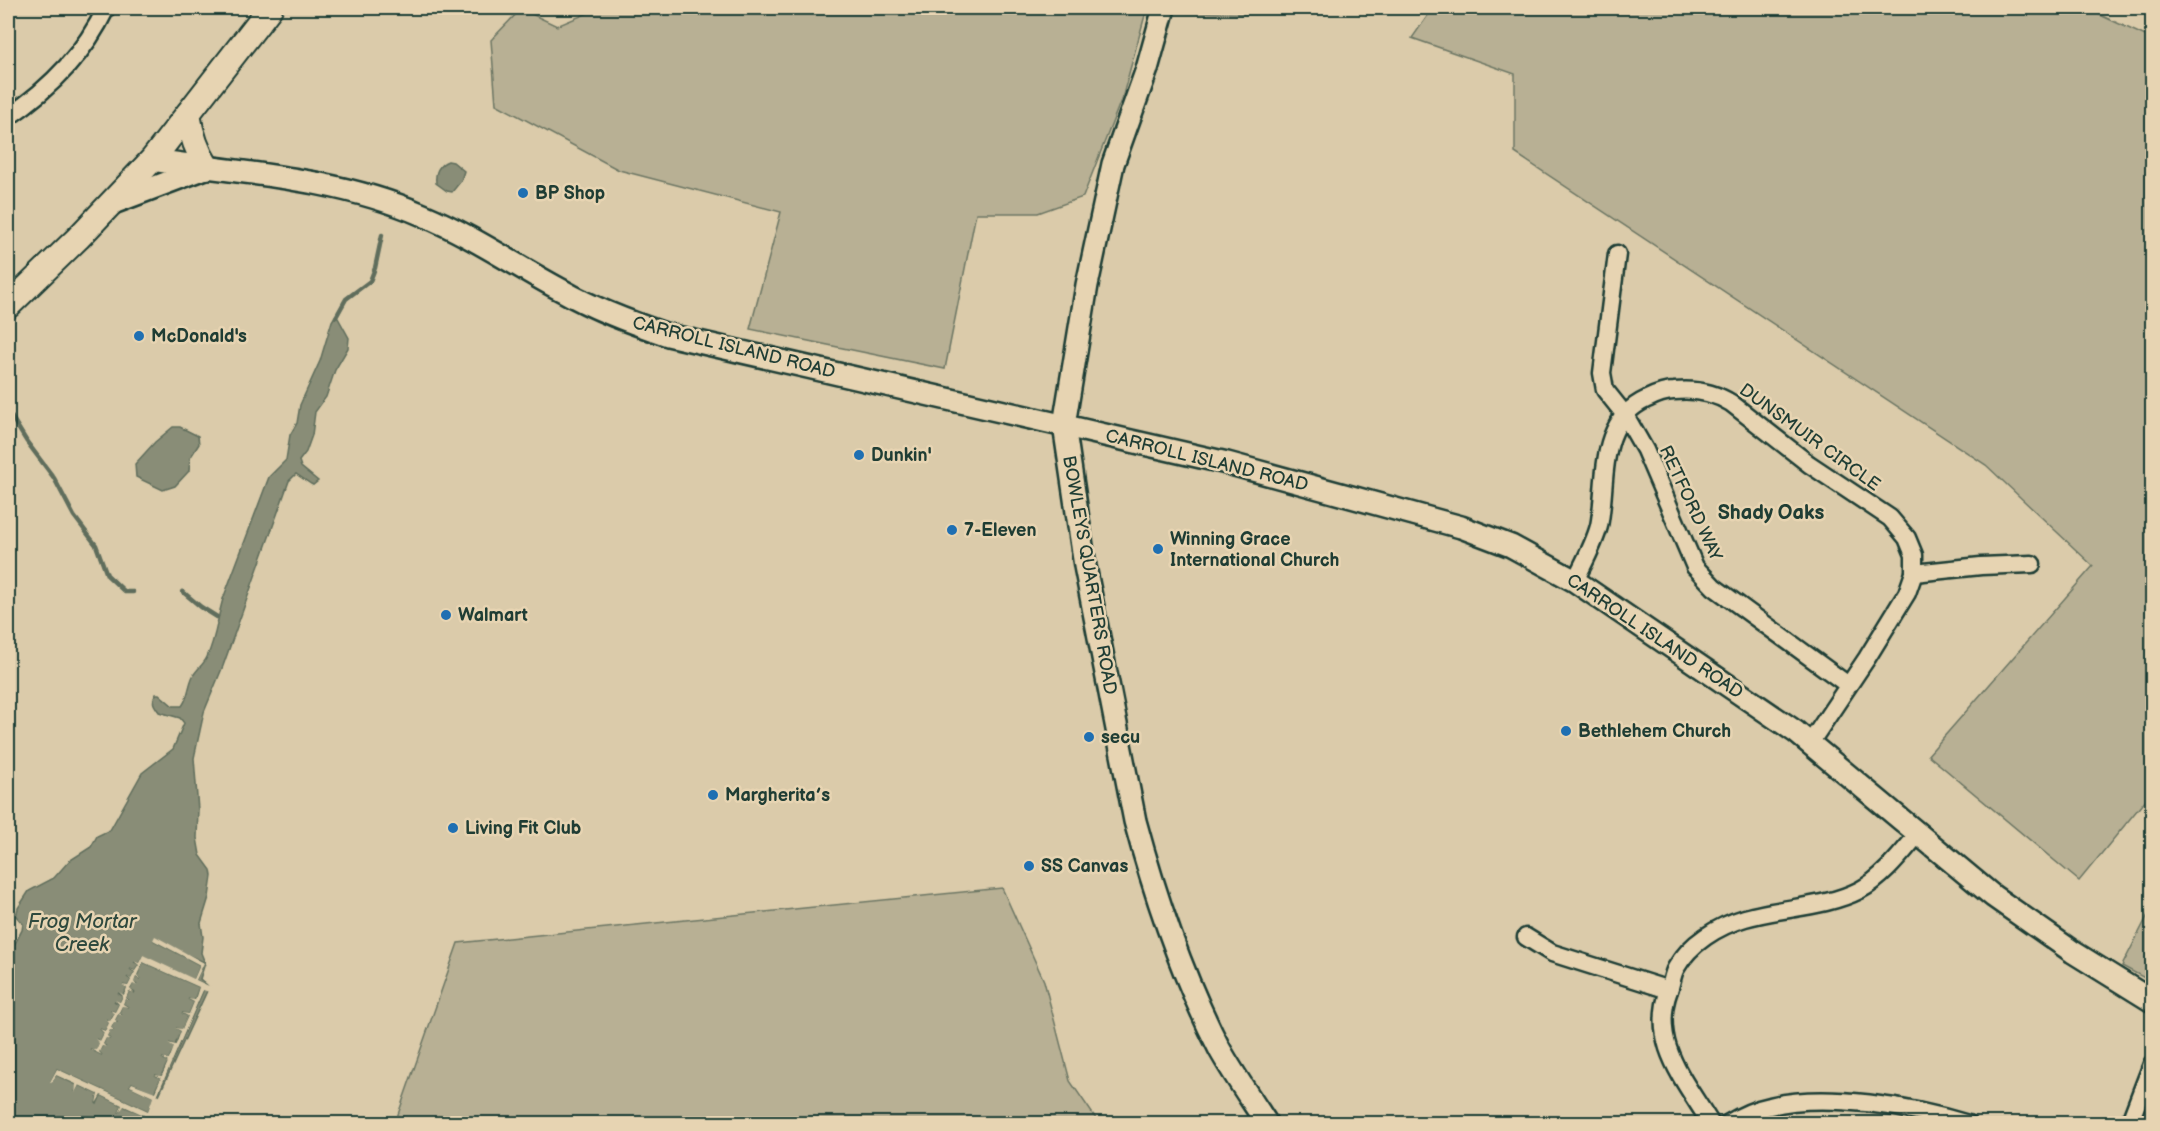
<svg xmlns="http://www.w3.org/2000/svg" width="2160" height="1131" font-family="'Balsamiq Sans',sans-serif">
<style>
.green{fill:#b8b094;stroke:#6c7664;stroke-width:1.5}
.water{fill:#898d77;stroke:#5f6d5c;stroke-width:1.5}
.pier{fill:#dbcbaa}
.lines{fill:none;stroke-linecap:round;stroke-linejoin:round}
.stream{stroke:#5f6d5c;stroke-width:4.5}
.minor-casing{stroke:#1f3d34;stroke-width:21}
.tertiary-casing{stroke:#1f3d34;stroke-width:26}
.secondary-casing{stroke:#1f3d34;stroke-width:28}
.minor{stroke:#e7d4b2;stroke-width:16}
.tertiary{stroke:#e7d4b2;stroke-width:21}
.secondary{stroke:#e7d4b2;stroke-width:24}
.poi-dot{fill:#1f6fb2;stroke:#e7d4b2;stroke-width:2}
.labels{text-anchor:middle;stroke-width:5;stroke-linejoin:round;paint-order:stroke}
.poi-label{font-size:18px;font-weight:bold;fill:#1f3d34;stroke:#e7d4b2;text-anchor:start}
.street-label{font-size:18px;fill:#1f3d34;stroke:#e7d4b2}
.neighbourhood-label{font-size:20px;font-weight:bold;fill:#1f3d34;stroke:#e7d4b2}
.water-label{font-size:20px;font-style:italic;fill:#2f493e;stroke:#e7d4b2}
</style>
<rect width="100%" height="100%" fill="#dbcbaa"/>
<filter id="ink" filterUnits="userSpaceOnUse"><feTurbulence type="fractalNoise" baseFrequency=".0167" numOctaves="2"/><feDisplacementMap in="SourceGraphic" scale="12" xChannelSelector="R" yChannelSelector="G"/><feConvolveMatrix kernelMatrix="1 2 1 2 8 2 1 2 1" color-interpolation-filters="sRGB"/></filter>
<g filter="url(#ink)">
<g class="green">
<polygon points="600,8 1147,8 1123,95 1083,197 1038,213 976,213 945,369 750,329 781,212 619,170 496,104 491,40 521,9 557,26"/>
<polygon points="1176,8 1323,8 1250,14 1175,12"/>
<polygon points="1433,8 2085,8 2152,39 2152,792 2079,881 1928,755 2093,566 1986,465 1515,153 1515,74 1412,38"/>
<polygon points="1002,888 1044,981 1070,1081 1099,1123 395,1123 458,943"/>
<polygon points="2152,907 2152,982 2122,966"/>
</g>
<g class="water">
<path d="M448,161L453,162L464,171L461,181L452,192L447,191L436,183C435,174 438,165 448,161Z"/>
<path d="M335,316L338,318L349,338L348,348L335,370L326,397L315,412L312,435L306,452L299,461L301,467L318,481L313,485L311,484L296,474L289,481L223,666L204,712L194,758L198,810L197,838L200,855L211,870L212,876L209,897L201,923L203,937L201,953L205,963L200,979L208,986L196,980L204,962L153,940L200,965L194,980L143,956L139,963L134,962L139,964L135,971L130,969L135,972L131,979L127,977L131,980L128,986L123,985L127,988L123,995L118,993L123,996L120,1002L114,1001L119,1004L115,1012L110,1010L114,1013L110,1022L106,1019L109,1023L105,1031L100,1029L104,1033L100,1041L96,1039L100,1042L96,1051L90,1049L102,1055L99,1052L102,1046H106L103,1045L106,1037L110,1039L107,1036L110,1029L114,1030L111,1028L114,1021L118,1022L115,1020L118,1014L122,1015L119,1013L122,1005L128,1007L123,1004L125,999L129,1000L126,998L129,991L135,993L130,990L133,983L137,985L133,982L136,977L140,979L137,976L143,962L199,987L194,1001L188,999L194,1002L189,1014L182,1013L188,1016L182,1030L176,1028L181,1031L175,1045L169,1043L175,1047L168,1060L162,1058L168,1062L161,1076L155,1075L161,1078L154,1093L132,1083L130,1086L154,1097L148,1111L57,1069L51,1081L52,1082L56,1075L77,1085L75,1092L79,1085L98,1094L96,1103L97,1104L101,1095L122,1105L119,1113L123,1106L145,1115L141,1123L8,1124V957L22,930L23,924L16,916L18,908L29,891L54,878L69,861L91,847L97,836L110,830L142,773L173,749L184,723L180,718L159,712C154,705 151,702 156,694H159L173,706H182C189,697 188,686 193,676C197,669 204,664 207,657C216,638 217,619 223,599L269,477L286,460L290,435L297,423L300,405L320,361L332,321Z"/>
<polygon points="173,427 180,427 198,436 199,444 190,458 189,471 175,486 163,490 136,477 135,464 155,442"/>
<polygon points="204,989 207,991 159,1095 158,1094"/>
</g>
<polygon class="pier" points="155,936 204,963 196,980 211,987 209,988 209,992 203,990 149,1114 165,1124 146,1116 141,1123 144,1115 124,1106 119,1113 122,1105 101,1095 96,1103 98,1094 79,1085 75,1093 76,1084 56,1075 52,1083 50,1082 57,1069 148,1111 153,1097 130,1086 132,1083 155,1092 161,1078 155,1075 162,1076 168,1062 162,1058 169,1060 174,1047 168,1043 176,1045 181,1031 175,1028 182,1029 188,1016 182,1013 189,1014 194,1002 188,999 195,1000 199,987 143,962 137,975 140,979 136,977 134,982 137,986 133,984 130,989 134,993 129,991 126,998 129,1001 125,999 123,1004 128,1007 122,1006 119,1012 122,1016 118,1014 115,1020 119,1022 114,1022 111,1028 115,1030 110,1030 107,1036 110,1039 106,1038 103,1044 106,1047 102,1046 99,1052 102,1055 90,1049 96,1050 99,1043 95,1039 100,1041 104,1033 100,1029 105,1031 109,1023 105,1019 110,1021 114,1014 110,1010 115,1012 119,1004 115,1000 120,1002 123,996 119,992 124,995 127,988 122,985 128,986 131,980 127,976 131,979 135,972 130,969 135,971 139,965 134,961 139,963 143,955 194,979 200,965 153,940"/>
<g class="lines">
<g class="stream">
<polyline points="336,317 346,299 370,281 375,268 382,235"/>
<polyline points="11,416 27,442 54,478 74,516 96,545 107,575 125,592 133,592"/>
<polyline points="183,592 201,607 217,617"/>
</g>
<g class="minor-casing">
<g id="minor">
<path d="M8,117C48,90 85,53 106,8"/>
<polyline points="1617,254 1602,373 1605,390 1625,415 1645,450 1695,567 1714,587 1848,685"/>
<polyline points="1914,573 1981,566 2032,564"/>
<path d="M1575,581C1583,564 1594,545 1599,526C1608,481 1596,422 1647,399C1655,395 1664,391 1674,391C1694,389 1714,392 1731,403L1809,464L1890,518L1907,538L1914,555V573L1907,593L1867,658L1810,743"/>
<polyline points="1526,937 1552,953 1669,990"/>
<path d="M1711,1124C1696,1099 1677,1075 1668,1048C1662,1029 1662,1009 1669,990C1672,983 1672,975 1676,968C1690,943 1718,926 1745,918C1782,907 1825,908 1860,890C1883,878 1902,853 1919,833"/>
<path d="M1727,1124C1740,1116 1755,1109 1770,1106C1825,1092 1913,1107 1968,1124"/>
<polyline points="2129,1124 2152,1064"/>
</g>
</g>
<g class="tertiary-casing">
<g id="tertiary">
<path d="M1164,8L1147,69L1113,164L1087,285L1064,425L1085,566L1135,821C1156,899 1183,978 1220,1050C1234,1075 1251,1099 1267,1124"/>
<path d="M152,160C244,173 337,178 423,215C473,236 516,266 563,291C596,310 632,323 668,335L1227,463L1461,527L1511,546L1575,581L1796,732L1993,896L2073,952L2152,1001"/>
<polyline points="113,203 203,169"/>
</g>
</g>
<g class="secondary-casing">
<g id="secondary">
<path d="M188,114C191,134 196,150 207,167"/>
<polyline points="8,306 78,238 152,160 270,8"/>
</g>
</g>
<use href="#minor" class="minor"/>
<use href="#tertiary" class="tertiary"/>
<use href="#secondary" class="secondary"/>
</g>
</g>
<g class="poi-dot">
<circle cx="523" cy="193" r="6"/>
<circle cx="139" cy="336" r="6"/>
<circle cx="859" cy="455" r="6"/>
<circle cx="952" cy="530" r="6"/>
<circle cx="1158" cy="549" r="6"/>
<circle cx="446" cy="615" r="6"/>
<circle cx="1566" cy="731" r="6"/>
<circle cx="1089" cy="737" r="6"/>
<circle cx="713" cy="795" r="6"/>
<circle cx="453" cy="828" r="6"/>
<circle cx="1029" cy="866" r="6"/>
</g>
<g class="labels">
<g class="poi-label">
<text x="535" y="199">BP Shop</text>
<text x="151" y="342">McDonald's</text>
<text x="871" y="461">Dunkin'</text>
<text x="964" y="536">7-Eleven</text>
<text x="1170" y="545">Winning Grace<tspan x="1170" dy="21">International Church</tspan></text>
<text x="458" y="621">Walmart</text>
<text x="1578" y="737">Bethlehem Church</text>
<text x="1101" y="743">secu</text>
<text x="725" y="801">Margherita’s</text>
<text x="465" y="834">Living Fit Club</text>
<text x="1041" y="872">SS Canvas</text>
</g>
<g class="street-label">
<text transform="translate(734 347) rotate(14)" y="6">CARROLL ISLAND ROAD</text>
<text transform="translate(1810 437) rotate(36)" y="6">DUNSMUIR CIRCLE</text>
<text transform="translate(1207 460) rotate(14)" y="6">CARROLL ISLAND ROAD</text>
<text transform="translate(1691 503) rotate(65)" y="6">RETFORD WAY</text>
<text transform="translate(1090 575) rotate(80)" y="6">BOWLEYS QUARTERS ROAD</text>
<text transform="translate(1655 636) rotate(34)" y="6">CARROLL ISLAND ROAD</text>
</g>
<g class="neighbourhood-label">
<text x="1771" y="519">Shady Oaks</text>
</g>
<g class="water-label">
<text x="82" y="928">Frog Mortar<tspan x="82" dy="23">Creek</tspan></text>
</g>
</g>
<rect width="2160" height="1131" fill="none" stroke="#e7d4b2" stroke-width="30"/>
<rect x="15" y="15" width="2130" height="1101" fill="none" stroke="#1f3d34" stroke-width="2" filter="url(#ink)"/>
</svg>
